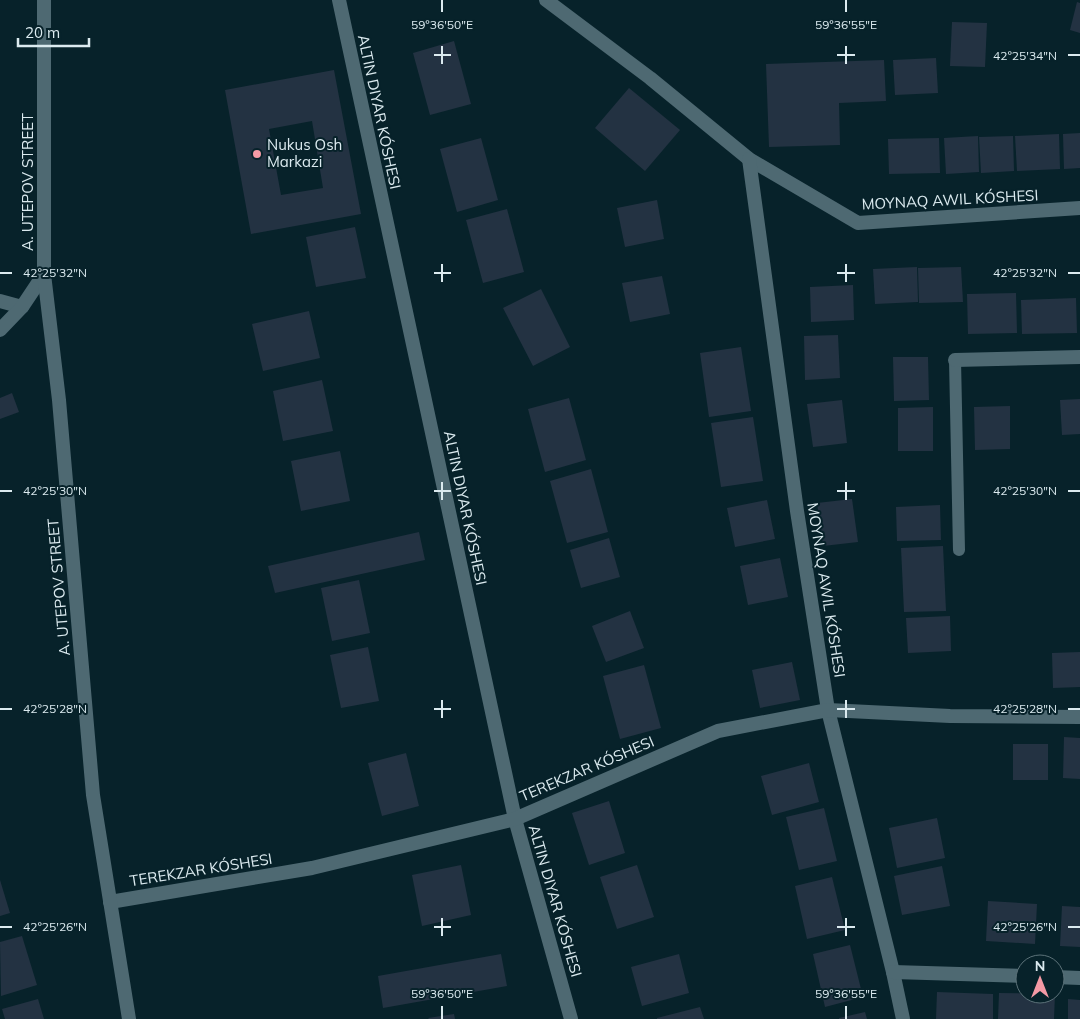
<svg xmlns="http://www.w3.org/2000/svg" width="1080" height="1019" font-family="Mulish,sans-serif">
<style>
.building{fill:#233242;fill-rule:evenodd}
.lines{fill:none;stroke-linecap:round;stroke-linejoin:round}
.service{stroke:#4e6972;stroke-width:12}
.minor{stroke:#4e6972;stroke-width:14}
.tertiary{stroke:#4e6972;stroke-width:14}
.ticks{fill:none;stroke:#dbeaef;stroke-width:2}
.poi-dot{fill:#f49aa5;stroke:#07222a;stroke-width:2}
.labels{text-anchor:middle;stroke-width:4;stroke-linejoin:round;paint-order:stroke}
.street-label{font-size:15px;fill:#dbeaef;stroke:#07222a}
.poi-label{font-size:15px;fill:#dbeaef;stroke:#07222a;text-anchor:start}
.ticks-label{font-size:12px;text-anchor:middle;fill:#dbeaef;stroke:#07222a;stroke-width:4;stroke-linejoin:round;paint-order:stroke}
</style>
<rect width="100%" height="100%" fill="#07222a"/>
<g class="building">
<polygon points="1077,2 1080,3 1080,33 1070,30"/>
<polygon points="952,22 987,23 985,67 950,66"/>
<polygon points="454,41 471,104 430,115 413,53"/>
<polygon points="936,58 938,93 895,95 893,60"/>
<polygon points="884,60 886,101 839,103 840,145 769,147 766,64"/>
<path d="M334,70L361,214L251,234L225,90ZM312,121L323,188L281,195L269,129Z"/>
<polygon points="629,88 680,130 645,171 595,128"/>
<polygon points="1080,133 1080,168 1064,169 1063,134"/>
<polygon points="1059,134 1060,169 1017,171 1015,136"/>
<polygon points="978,136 979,172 946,174 944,138"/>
<polygon points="1013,136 1014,171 981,173 979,137"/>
<polygon points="481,138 498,200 457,212 440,149"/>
<polygon points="939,138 940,173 889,174 888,139"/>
<polygon points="657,200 664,239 625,247 617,208"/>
<polygon points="507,209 524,272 483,283 466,220"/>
<polygon points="355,227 366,278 316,287 306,237"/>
<polygon points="917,267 918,302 875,304 873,269"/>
<polygon points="961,267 963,302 919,303 918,268"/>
<polygon points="662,276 670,314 630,322 622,283"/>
<polygon points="853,285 854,320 811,322 810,287"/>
<polygon points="541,289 570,347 533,366 503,308"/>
<polygon points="1016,293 1017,333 968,334 967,294"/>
<polygon points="1076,298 1077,333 1022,334 1021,300"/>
<polygon points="309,311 320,358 263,371 252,324"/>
<polygon points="838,335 840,378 805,380 804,336"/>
<polygon points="741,347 751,411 709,417 700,353"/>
<polygon points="893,357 928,357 929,400 894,401"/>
<polygon points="322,380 333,431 283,441 273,391"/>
<polygon points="12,393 19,412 0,419 0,398"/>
<polygon points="569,398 586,460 545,472 528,409"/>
<polygon points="1080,399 1080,434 1062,435 1060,400"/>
<polygon points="842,400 847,443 813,447 807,404"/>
<polygon points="1010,406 1010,449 975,450 974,407"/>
<polygon points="933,407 933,451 898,451 898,408"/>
<polygon points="753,417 763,481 721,487 711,423"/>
<polygon points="340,451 350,501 301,511 291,461"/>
<polygon points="591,469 608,532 567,543 550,481"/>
<polygon points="852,499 858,542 823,546 817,503"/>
<polygon points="767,500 775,539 735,547 727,508"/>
<polygon points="940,505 941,540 897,541 896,507"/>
<polygon points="419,532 425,560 275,593 268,566"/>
<polygon points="609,538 620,577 581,588 570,550"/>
<polygon points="943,546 946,611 904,612 901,548"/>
<polygon points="780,558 788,597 748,605 740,566"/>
<polygon points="359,580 370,633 332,641 321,588"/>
<polygon points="630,611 644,648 606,662 592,626"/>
<polygon points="950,616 951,651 908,653 906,618"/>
<polygon points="368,647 379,701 341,708 330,655"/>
<polygon points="1080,652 1080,687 1053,688 1052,653"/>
<polygon points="792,662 800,700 760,708 752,670"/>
<polygon points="644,665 661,728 620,739 603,676"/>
<polygon points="1064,737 1080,738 1080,779 1063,778"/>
<rect x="1013" y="744" width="35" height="36"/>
<polygon points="406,753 419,806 382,816 368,763"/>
<polygon points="809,763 819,802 772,815 761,776"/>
<polygon points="609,801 625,853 589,865 572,813"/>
<polygon points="824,808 837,861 799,870 786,817"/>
<polygon points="937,818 945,858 897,868 889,828"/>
<polygon points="461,865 471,915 422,926 412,875"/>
<polygon points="637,865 654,917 617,929 600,877"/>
<polygon points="942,866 950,906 902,915 894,876"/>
<polygon points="832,877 845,930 807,939 795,886"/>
<polygon points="0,880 10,913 0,916"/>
<polygon points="988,901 1037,904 1035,944 986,941"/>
<polygon points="1062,906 1080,907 1080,947 1060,946"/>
<polygon points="22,936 37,985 1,996 0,942"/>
<polygon points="850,945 863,997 825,1007 813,954"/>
<polygon points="501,954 507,986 383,1008 378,976"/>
<polygon points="679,954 689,993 642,1006 631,967"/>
<polygon points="937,992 993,994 993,1019 936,1019"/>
<polygon points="999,993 1055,994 1054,1019 998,1019"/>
<polygon points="38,999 44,1019 5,1019 2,1009"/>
<polygon points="1068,999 1080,1000 1080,1019 1068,1019"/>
<polygon points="700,1007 704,1019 657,1019 657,1018"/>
<polygon points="865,1012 867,1019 839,1019 839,1018"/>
<polygon points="454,1014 455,1019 429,1019 428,1018"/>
</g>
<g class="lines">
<polyline class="service" points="955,360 959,550"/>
<g class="minor">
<polyline points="339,0 515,819 571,1019"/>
<polyline points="546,0 650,78 749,159 858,223 1080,208"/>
<polyline points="749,159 797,511 828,710 893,972 903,1019"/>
<polyline points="0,301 22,307"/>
<polyline points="0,330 22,307 44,274"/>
<polyline points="955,360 1080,357"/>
<polyline points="110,902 312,868 515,819 718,731 828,710 950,716 1080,717"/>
<polyline points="893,972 1025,976"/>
<polyline points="1055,977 1080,978"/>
</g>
<polyline class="tertiary" points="44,0 44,274 59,400 93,795 129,1019"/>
</g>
<path class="ticks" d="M442,0V12M846,0V12M442,46V64M846,46V64M434,55H451M837,55H855M1068,55H1080M442,264V282M846,264V282M0,273H12M434,273H451M837,273H855M1068,273H1080M442,482V500M846,482V500M0,491H12M434,491H451M837,491H855M1068,491H1080M442,700V718M846,700V718M0,709H12M434,709H451M837,709H855M1068,709H1080M442,918V936M846,918V936M0,927H12M434,927H451M837,927H855M1068,927H1080M442,1006V1019M846,1006V1019"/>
<circle class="poi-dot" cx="257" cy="154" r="5"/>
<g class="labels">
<g class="street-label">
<text transform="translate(379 112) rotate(78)" y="5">ALTIN DIYAR KÓSHESI</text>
<text transform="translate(28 182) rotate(-90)" y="5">A. UTEPOV STREET</text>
<text transform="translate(950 200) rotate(-3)" y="5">MOYNAQ AWIL KÓSHESI</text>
<text transform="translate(465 508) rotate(78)" y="5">ALTIN DIYAR KÓSHESI</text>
<text transform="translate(59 587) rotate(-95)" y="5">A. UTEPOV STREET</text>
<text transform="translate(826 590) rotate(81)" y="5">MOYNAQ AWIL KÓSHESI</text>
<text transform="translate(587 769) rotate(-23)" y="5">TEREKZAR KÓSHESI</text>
<text transform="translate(201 870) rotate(-9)" y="5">TEREKZAR KÓSHESI</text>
<text transform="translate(555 901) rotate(74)" y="5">ALTIN DIYAR KÓSHESI</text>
</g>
<g class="poi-label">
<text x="267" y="150">Nukus Osh<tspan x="267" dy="17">Markazi</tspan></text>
</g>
</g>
<g class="ticks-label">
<text x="442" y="29">59°36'50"E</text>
<text x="846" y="29">59°36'55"E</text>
<text x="1025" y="60">42°25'34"N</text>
<text x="55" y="277">42°25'32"N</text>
<text x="1025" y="277">42°25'32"N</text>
<text x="55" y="495">42°25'30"N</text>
<text x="1025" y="495">42°25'30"N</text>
<text x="55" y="713">42°25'28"N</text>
<text x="1025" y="713">42°25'28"N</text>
<text x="55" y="931">42°25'26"N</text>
<text x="1025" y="931">42°25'26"N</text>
<text x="442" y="998">59°36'50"E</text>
<text x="846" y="998">59°36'55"E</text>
</g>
<g transform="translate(1040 979)"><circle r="24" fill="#07222a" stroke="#5c7279"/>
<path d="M0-4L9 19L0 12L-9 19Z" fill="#f49aa5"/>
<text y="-8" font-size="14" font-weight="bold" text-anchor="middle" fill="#dbeaef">N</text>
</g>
<path d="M18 38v8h71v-8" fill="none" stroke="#dbeaef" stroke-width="2.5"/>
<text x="25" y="38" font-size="15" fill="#dbeaef" stroke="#07222a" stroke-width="4" paint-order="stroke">20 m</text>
</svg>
